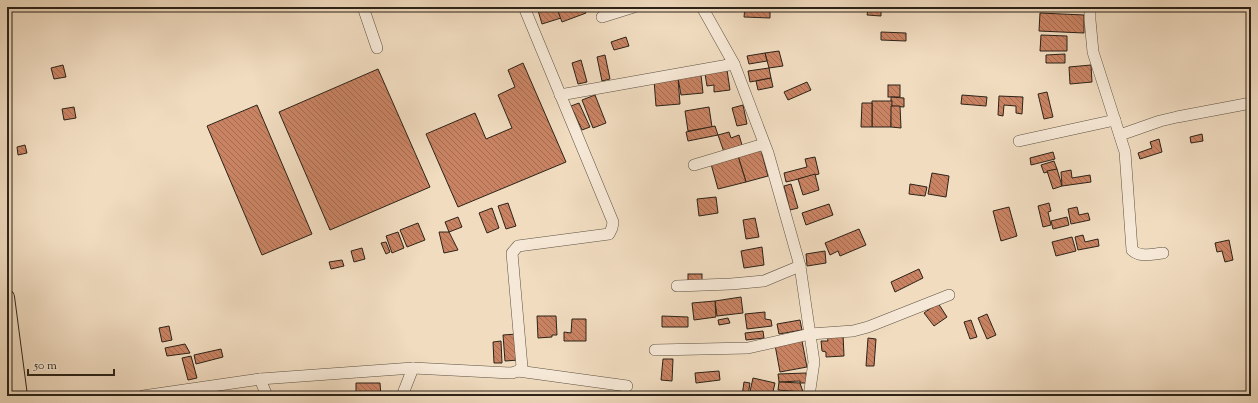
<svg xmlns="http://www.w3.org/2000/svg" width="1258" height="403" font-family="'Sorts Mill Goudy',serif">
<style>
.building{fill:url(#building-back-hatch);stroke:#2c2318}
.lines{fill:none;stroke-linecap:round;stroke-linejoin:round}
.minor-casing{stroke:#5d5142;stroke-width:12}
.major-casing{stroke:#2c2318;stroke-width:16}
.minor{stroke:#f6e8d6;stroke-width:11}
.major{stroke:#f1dcc0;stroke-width:14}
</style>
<defs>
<pattern id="building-back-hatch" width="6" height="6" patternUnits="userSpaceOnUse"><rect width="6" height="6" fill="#c98363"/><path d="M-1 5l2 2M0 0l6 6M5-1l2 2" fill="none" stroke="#a36b51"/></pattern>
</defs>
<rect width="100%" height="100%" fill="#f1dcc0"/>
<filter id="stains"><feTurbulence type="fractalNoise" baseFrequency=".005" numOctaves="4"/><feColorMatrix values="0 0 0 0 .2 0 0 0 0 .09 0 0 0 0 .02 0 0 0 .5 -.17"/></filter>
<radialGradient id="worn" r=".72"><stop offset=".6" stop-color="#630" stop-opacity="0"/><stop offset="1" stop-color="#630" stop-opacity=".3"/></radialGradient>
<g class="building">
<polygon points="537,7 558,7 561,18 542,24"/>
<polygon points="564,7 584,7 586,13 562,22 557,9"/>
<polygon points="745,7 765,7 765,11 770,11 770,18 744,17"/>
<polygon points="765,7 781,7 781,10 765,11"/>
<polygon points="875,7 881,7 881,16 867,15 868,10 875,10"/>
<polygon points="1040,13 1084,15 1084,33 1039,31"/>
<polygon points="881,32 906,33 906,41 881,40"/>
<polygon points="1041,35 1067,36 1067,51 1040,51"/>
<polygon points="626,37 629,46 614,50 611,42"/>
<polygon points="779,51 783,66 769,68 765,53"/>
<polygon points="765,53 767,61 749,64 747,56"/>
<polygon points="1065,54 1065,63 1046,63 1046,55"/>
<polygon points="605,55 610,79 602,81 597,57"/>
<polygon points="581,60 587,82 578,84 572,63"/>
<polygon points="523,63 566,162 458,207 426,134 475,113 486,139 512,128 498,95 515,87 508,70"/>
<polygon points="63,65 66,77 54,79 51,68"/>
<polygon points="1091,65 1092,82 1070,84 1069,67"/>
<polygon points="769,68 771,78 750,82 748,71"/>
<polygon points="378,69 430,187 330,230 279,112"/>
<polygon points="727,70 730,90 714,92 714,85 707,86 705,74"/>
<polygon points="701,75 703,93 681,95 678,78"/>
<polygon points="678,78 680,104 656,106 654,80"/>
<polygon points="771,78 773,87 758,90 756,81"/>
<polygon points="807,82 811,90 788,100 784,92"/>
<rect x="888" y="85" width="12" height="12"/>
<polygon points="1047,92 1053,117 1044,119 1038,94"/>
<polygon points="595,95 606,123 593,128 582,100"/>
<polygon points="962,95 987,97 986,106 961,104"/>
<polygon points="999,96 1023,97 1022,114 1016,113 1016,106 1004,105 1003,116 998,115"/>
<polygon points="891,97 904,98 904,107 891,106"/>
<polygon points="872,101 892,101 891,127 872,127"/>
<polygon points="579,103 590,127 582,130 571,106"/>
<polygon points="862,103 872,103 872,127 861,127"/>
<polygon points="257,105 312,234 262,255 207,126"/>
<polygon points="743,105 747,124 737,126 732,108"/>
<polygon points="891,106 900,106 901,128 891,127"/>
<polygon points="74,107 76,118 64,120 62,109"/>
<polygon points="709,107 712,127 688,131 685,111"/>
<polygon points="715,126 718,135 688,141 686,132"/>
<polygon points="729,132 731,138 739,135 742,145 724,152 718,135"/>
<polygon points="1202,134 1203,141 1191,143 1190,137"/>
<polygon points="1159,139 1162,152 1140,159 1138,153 1152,148 1150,142"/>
<polygon points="25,145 27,153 18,155 17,147"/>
<polygon points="761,150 768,176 746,182 738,156"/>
<polygon points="1053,152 1055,159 1031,165 1030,158"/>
<polygon points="738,156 746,182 718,189 711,164"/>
<polygon points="815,157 819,174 786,182 784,173 807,167 805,159"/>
<polygon points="1054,161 1057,169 1044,173 1041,165"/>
<polygon points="1057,169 1062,186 1053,189 1047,171"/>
<polygon points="1071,170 1072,178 1090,175 1091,182 1062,186 1061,172"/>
<polygon points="932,173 949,176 946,197 928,194"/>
<polygon points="815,174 819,190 803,195 798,179"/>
<polygon points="791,184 798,208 790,210 784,186"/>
<polygon points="910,184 927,187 925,196 909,194"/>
<polygon points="716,197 718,213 699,216 697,199"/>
<polygon points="508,203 516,226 506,229 498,206"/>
<polygon points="1049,203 1051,211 1048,212 1051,225 1043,227 1038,206"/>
<polygon points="829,204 833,215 806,225 802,213"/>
<polygon points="1009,207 1017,236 1001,241 993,211"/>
<polygon points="1077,207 1079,215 1088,213 1090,220 1071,224 1068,209"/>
<polygon points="492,208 499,228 487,233 479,213"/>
<polygon points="458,217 462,227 449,232 445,222"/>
<polygon points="1067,217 1069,225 1053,229 1051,221"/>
<polygon points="755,218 759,237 746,239 743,220"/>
<polygon points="418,223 425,240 407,247 400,230"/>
<polygon points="859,229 866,245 840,256 838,251 830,255 825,243"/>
<polygon points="398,232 404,248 392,253 386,236"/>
<polygon points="439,232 449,232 458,250 444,253"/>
<polygon points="1083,235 1085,242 1098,239 1099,246 1078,250 1075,237"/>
<polygon points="1072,237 1076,251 1056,256 1052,242"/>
<polygon points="1229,240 1233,260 1225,262 1222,251 1217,252 1215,243"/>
<polygon points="386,242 390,252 386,254 381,243"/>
<polygon points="762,247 764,265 744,268 741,251"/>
<polygon points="362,248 365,259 354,262 351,251"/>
<polygon points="825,251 826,263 807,266 806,254"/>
<polygon points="342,260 344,266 331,269 329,262"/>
<polygon points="919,269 923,278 895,292 891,282"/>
<rect x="688" y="274" width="14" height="8"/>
<polygon points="741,297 743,313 717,316 715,301"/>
<polygon points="715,301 716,317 694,320 692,303"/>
<polygon points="938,303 947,317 934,326 924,313"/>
<polygon points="765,312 765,319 771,320 772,326 747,329 745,314"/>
<polygon points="987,314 996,335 987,339 978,318"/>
<polygon points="537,316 556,316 557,335 552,335 552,337 538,338"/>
<polygon points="662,316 688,317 688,327 662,327"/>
<polygon points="728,318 730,323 719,325 718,320"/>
<polygon points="572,319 586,319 586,341 564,341 564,332 571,333"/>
<polygon points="800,320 802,330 779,334 777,324"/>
<polygon points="971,320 977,337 970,339 964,322"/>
<polygon points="169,326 172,340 162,342 159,328"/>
<polygon points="763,331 764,338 746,340 745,333"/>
<polygon points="517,334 519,360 505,361 503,335"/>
<polygon points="827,334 843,334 844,356 826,357 826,352 822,351 821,341 828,341"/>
<polygon points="868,338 876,339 874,366 866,366"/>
<polygon points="501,341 502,363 494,363 493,342"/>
<polygon points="802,341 807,367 780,372 775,345"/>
<polygon points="185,344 190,353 167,356 165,348"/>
<polygon points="221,349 223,357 196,364 194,355"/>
<polygon points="191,356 197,378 188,380 182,358"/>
<polygon points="663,359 673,359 672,381 661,380"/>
<polygon points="719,371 720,380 696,383 695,373"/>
<polygon points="806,373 807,383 800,383 800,381 779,382 778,374"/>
<polygon points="753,378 775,383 772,396 749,396"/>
<polygon points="744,382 750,383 748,396 742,396"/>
<polygon points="779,382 800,383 803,392 778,390"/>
<polygon points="356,383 380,383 381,396 356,396"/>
</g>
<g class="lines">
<g class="minor-casing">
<g id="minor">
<polyline points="363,7 377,48"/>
<polyline points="702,7 734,64 768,153 800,266 814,362 809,396"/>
<path d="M1090,7V20L1093,52L1125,152L1132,250C1140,258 1153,254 1163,253"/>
<polyline points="602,17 634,7"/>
<polyline points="560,95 734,64"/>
<polyline points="1120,135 1160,121 1177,117 1251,103"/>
<polyline points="1019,141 1115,120"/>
<polyline points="694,165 764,144"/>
<polyline points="677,286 731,284 764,281 800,266"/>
<polyline points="655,350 748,348 810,334 853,331 868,327 949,295"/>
<polyline points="518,371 627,386"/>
<polyline points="260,379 267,396"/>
<polyline points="143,396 260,379 413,368 512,373 518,371 522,367 512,253 518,246 609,234 612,228 613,222 524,7"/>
<polyline points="402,396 413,368"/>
</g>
</g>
<g class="major-casing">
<polyline id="major" points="7,297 20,396"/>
</g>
<use href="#minor" class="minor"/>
<use href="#major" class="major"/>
</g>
<rect width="1258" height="403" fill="none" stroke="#f1dcc0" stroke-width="24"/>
<rect x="8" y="8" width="1242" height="387" fill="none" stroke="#2c2318" stroke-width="2"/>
<rect x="12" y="12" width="1234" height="379" fill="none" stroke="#2c2318"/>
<path d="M28 369v6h86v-6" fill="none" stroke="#2c2318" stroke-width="2"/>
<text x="34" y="369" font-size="12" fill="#2c2318" stroke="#f6e8d6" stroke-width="3" paint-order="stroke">50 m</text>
<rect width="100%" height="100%" filter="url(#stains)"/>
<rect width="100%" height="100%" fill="url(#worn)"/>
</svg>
